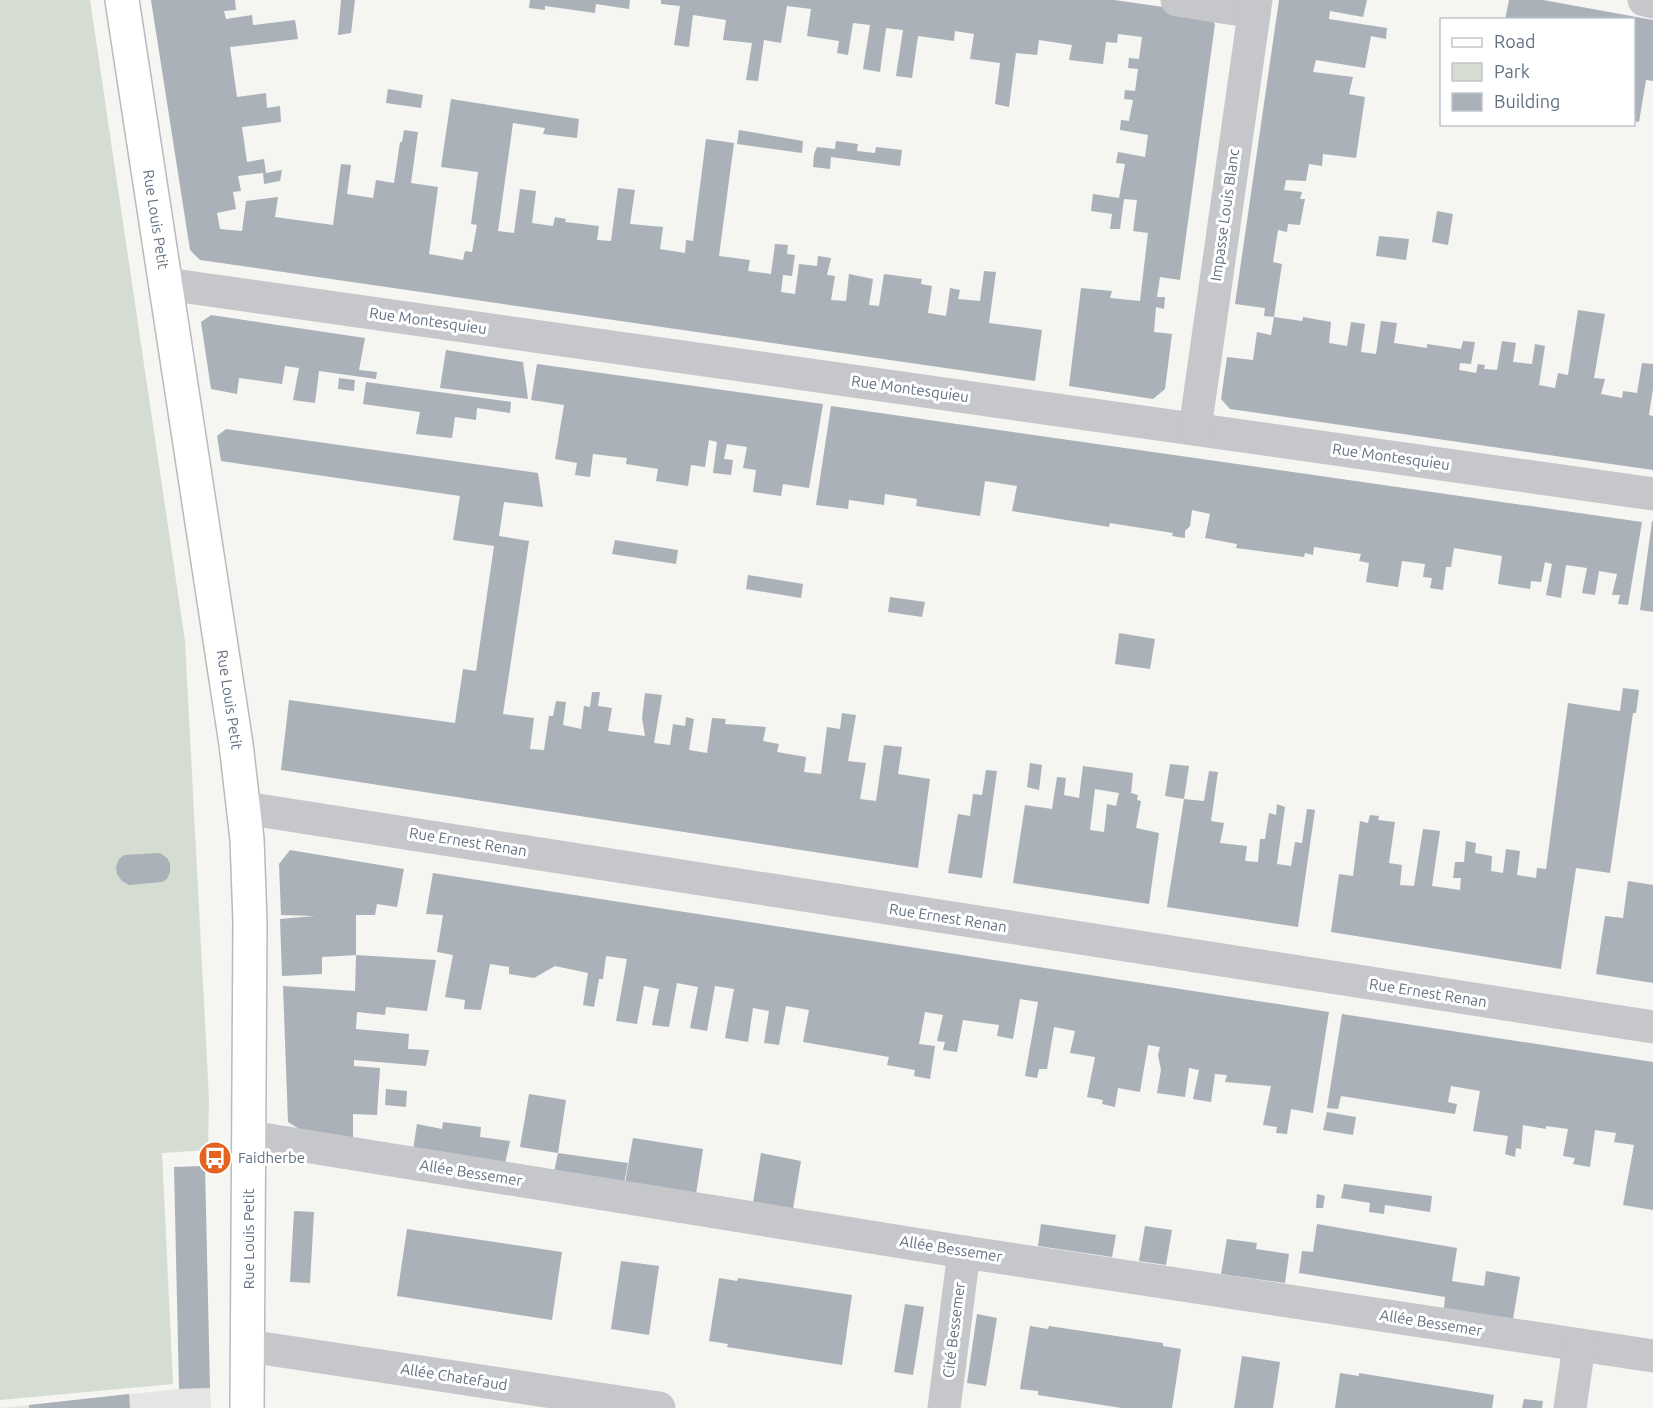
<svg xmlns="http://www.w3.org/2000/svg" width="1653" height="1408" font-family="Ubuntu,sans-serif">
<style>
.built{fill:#e5e6e4}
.green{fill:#d5dcd2}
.building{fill:#aab1b8;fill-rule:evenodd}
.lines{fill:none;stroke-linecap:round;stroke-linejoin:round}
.secondary-casing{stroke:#b7babf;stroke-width:36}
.street{stroke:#c5c7cb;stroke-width:33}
.secondary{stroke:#fff;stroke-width:33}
.labels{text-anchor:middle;stroke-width:6;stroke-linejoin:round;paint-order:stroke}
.street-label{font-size:15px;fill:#637183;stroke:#fff}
.poi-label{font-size:15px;fill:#637183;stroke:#fff;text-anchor:start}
</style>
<rect width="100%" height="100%" fill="#f5f5f1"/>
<polygon class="built" points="210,1388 211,1408 0,1408 179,1389"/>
<polygon class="green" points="0,0 90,0 185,641 209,1099 208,1150 162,1153 173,1384 0,1400"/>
<g class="building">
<polygon points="151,0 235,0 236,10 224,11 226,19 252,15 253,25 295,20 298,39 230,47 237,97 266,93 267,108 280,106 281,122 242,127 247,162 264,159 266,173 282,170 280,181 264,184 263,173 238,176 241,191 233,192 236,209 217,213 220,229 242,231 246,201 278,197 275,217 333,225 341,164 351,165 347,194 373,198 376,180 394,183 400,142 402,142 404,130 418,132 411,183 438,187 429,254 463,260 465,251 472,252 477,225 471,224 478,172 441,167 451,99 579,119 577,138 543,134 545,128 513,123 498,231 514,233 520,189 536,191 532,223 553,226 555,217 566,219 565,222 599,226 597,240 611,241 618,188 635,190 630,224 663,227 660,249 685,253 686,240 693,241 706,139 734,143 719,256 750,260 748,271 771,274 775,244 788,245 787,254 795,255 792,276 783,275 781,292 795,294 799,264 817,266 818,256 831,258 827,275 835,276 831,300 846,301 849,274 873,279 869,305 879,306 884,274 922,279 921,284 932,286 928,313 946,316 950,288 960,290 958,299 980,301 984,271 996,272 989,323 1042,330 1035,381 200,260 190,250"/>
<polygon points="341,0 355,0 351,33 338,35"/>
<polygon points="530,0 630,0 629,9 596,4 595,13 545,6 545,10 529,8"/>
<polygon points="661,0 1114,0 1206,13 1215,24 1180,280 1160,277 1157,297 1165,297 1164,309 1156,307 1154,332 1172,334 1165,389 1153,399 1069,386 1081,288 1112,291 1110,298 1140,301 1148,233 1133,231 1137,200 1124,199 1120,229 1110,229 1112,214 1091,211 1093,194 1119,198 1125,164 1116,163 1118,152 1145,157 1148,135 1120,130 1121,120 1129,121 1133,100 1124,99 1125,90 1135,91 1138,69 1128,68 1129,58 1139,59 1142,37 1118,34 1117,43 1106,42 1103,64 1069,60 1072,45 1039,40 1037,55 1016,53 1009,107 995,104 1000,63 970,59 974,34 955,31 954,41 918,36 912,78 896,76 903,30 886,28 880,72 863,69 870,25 853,23 848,55 837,53 839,41 807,36 811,9 787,6 781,43 764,40 758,81 746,80 752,43 723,40 726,20 693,15 689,47 674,45 680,6 661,4"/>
<polygon points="1279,0 1367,0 1363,17 1330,11 1329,19 1387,28 1386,39 1371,36 1365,68 1316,60 1313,72 1353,77 1349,94 1365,97 1356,158 1323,154 1322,166 1309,164 1306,181 1286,180 1284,190 1302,192 1300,199 1305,199 1300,225 1288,224 1287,232 1278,230 1273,262 1282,264 1274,317 1302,321 1303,317 1331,322 1329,343 1347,346 1351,322 1365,324 1361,352 1376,354 1381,321 1397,323 1394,343 1427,348 1427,344 1461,349 1463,341 1475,342 1471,364 1460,363 1459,370 1476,373 1478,364 1485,365 1484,369 1497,370 1502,341 1516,343 1513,362 1532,364 1535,344 1545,346 1539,385 1555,388 1558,373 1568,375 1578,310 1605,314 1594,378 1605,379 1601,394 1622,398 1623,391 1637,393 1642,363 1653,364 1653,388 1649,415 1653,416 1653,470 1230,409 1221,399 1227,357 1253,360 1257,332 1271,335 1274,317 1264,316 1265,308 1235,304"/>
<polygon points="1509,0 1543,0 1653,20 1653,81 1646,80 1639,122 1634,121 1634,20 1505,20"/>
<polygon points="388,89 423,95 421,108 386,103"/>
<polygon points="739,130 803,141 802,153 737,144"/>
<polygon points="836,141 858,144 857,151 875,153 876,147 902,150 900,166 831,157 830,169 813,167 814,154 817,147 835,149"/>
<polygon points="1437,211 1453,214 1448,245 1432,242"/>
<polygon points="1379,236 1409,239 1406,260 1376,256"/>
<polygon points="211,315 365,338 359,370 377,372 376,379 319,371 315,403 293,400 299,368 285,366 282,384 239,378 237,394 211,389 201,322"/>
<polygon points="446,350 523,362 528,399 440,388"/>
<polygon points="537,364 823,404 809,488 783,484 781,496 753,492 756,470 743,468 747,447 727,444 724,459 733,460 731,475 713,473 717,442 709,440 705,467 691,465 688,486 656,481 658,469 626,464 627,458 593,454 590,477 575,475 577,463 555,459 564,405 531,400"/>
<polygon points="339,378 355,380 354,391 338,389"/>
<polygon points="366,382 511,402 510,413 477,408 476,420 455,417 452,438 416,434 420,412 363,404"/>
<polygon points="831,406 1642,522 1628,605 1618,604 1620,595 1612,595 1617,574 1599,571 1595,595 1582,593 1587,568 1566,565 1561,598 1546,595 1552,564 1545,562 1541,582 1531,581 1530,589 1498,584 1502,556 1454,548 1451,567 1446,567 1443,590 1430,588 1432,578 1423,577 1425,564 1402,561 1398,587 1366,582 1369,563 1359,561 1361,554 1314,547 1313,555 1305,553 1304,557 1236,548 1237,544 1205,538 1210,514 1192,510 1190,526 1185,531 1185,538 1172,536 1173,533 1110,523 1109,527 1012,511 1017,486 985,481 980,516 916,506 917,499 885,494 884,505 849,500 848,509 816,505"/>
<polygon points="226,429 538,473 543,507 504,502 499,536 529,541 503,714 534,718 530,749 544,750 549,716 553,716 556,701 566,702 563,725 581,729 584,706 590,707 592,692 600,692 598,706 612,708 608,731 645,736 642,718 645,693 662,695 654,743 670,745 673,724 685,726 686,717 694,719 689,750 707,753 712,718 726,719 725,724 766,727 763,741 779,744 777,752 806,757 804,772 821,774 827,727 840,729 842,713 856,715 848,761 866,763 860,799 876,801 884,745 902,747 898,774 930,779 918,868 281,770 289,700 455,723 463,669 476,671 494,546 453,540 460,496 221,461 217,436"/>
<polygon points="1652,521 1653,521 1653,612 1640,610"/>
<polygon points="615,540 678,550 676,564 612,554"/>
<polygon points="748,575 803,584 801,598 746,589"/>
<polygon points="890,597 925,602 922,617 888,612"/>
<polygon points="1119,633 1155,639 1150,669 1115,664"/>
<polygon points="1623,688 1639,690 1636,713 1633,713 1610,873 1576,868 1561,969 1331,932 1339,874 1353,876 1360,821 1368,823 1370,815 1379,816 1378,820 1395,822 1389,863 1402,865 1400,885 1414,886 1423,829 1440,831 1432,886 1460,890 1461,878 1453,878 1455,862 1464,862 1466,841 1476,843 1475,853 1492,856 1491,871 1503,873 1506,849 1520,851 1517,875 1536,878 1537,868 1546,869 1568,703 1620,711"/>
<polygon points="1030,763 1042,765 1039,790 1027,787"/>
<polygon points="1170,764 1189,766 1184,799 1165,796"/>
<path d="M1083,766L1133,773L1131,793L1138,795L1137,800L1141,801L1136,828L1159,833L1149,904L1013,883L1025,805L1052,809L1057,777L1066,778L1064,795L1079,798ZM1095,789L1119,793L1116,806L1107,804L1104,832L1090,830Z"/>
<polygon points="986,770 997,771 982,878 948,873 958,814 970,816 973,794 982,795"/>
<polygon points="1209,771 1218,772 1211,821 1224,823 1220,843 1247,846 1245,861 1258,862 1260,839 1265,839 1269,813 1276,815 1277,804 1285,807 1277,864 1291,866 1295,842 1302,843 1307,809 1315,810 1298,927 1167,907 1184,799 1204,801"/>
<polygon points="290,850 404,869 397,907 377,904 375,915 356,915 356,955 322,957 322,974 282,976 280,919 315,916 281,915 279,864"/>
<polygon points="160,853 167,858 170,863 170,872 167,879 162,882 129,885 122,881 117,874 116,867 119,859 124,855"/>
<polygon points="433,873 1329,1012 1313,1113 1291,1109 1287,1134 1276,1133 1277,1127 1263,1125 1271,1086 1225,1082 1227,1075 1215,1074 1211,1102 1193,1099 1199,1070 1189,1068 1185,1097 1157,1093 1161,1070 1158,1055 1160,1047 1148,1045 1140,1092 1118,1088 1115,1107 1102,1104 1103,1100 1087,1097 1095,1057 1070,1053 1075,1031 1054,1027 1047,1069 1039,1069 1037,1078 1025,1076 1038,1002 1020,999 1013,1039 997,1036 999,1025 963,1020 957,1052 943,1050 945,1042 937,1041 943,1015 925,1012 919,1044 935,1046 930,1079 914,1076 915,1070 887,1065 889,1057 803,1042 809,1010 786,1006 779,1045 764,1043 769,1011 753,1008 748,1042 725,1038 734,989 715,986 707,1031 690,1028 698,987 677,983 669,1027 652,1025 659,989 644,986 637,1024 616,1021 627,959 606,956 603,979 599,979 594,1007 583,1005 588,973 555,966 534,978 509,974 509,967 490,964 481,1010 464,1009 465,1000 445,997 453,955 437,952 443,915 426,914"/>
<polygon points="1628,881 1653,885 1653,983 1596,974 1605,916 1623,918"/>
<polygon points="356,955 436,960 427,1011 386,1007 385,1015 357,1012 356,1029 409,1034 408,1049 429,1050 426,1066 354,1060 354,1066 380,1068 377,1115 353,1114 353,1141 307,1134 288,1122 283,986 355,991"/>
<polygon points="1342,1014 1653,1062 1653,1210 1623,1205 1634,1145 1614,1142 1616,1133 1595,1130 1590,1167 1573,1164 1575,1158 1563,1156 1568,1129 1546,1126 1546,1129 1523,1125 1521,1149 1516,1148 1515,1157 1505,1154 1508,1136 1473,1131 1480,1091 1451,1086 1448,1102 1457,1104 1455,1114 1341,1096 1338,1109 1327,1108"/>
<polygon points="386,1089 407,1091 406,1107 385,1105"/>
<polygon points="529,1094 566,1100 558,1153 628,1163 624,1183 554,1172 558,1153 520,1147"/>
<polygon points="1327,1112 1356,1117 1353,1135 1323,1130"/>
<polygon points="443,1122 481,1127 480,1137 510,1141 505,1164 413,1150 417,1124 442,1129"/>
<polygon points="633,1138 703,1149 696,1194 625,1183"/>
<polygon points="761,1153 801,1161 793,1209 753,1203"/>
<polygon points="205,1166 210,1388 179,1389 174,1167"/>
<polygon points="1344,1184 1432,1196 1430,1212 1385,1205 1384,1214 1369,1212 1370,1203 1341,1198"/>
<polygon points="1317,1194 1325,1196 1323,1208 1316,1208"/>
<polygon points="294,1211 314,1212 310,1283 290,1282"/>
<polygon points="1041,1224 1116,1235 1112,1257 1038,1246"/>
<polygon points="1317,1224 1457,1248 1452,1281 1484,1286 1486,1271 1520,1277 1513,1319 1444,1308 1445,1297 1299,1273 1302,1251 1313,1252"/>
<polygon points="1145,1226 1172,1230 1166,1265 1139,1261"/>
<polygon points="407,1229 562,1252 552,1320 397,1296"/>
<polygon points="1227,1239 1257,1243 1256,1249 1289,1254 1285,1283 1221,1274"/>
<polygon points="621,1261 659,1266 649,1335 611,1329"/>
<polygon points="719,1278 737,1281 738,1278 852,1295 842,1365 727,1347 728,1344 709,1341"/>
<polygon points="905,1304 924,1307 913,1375 894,1372"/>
<polygon points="977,1314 997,1318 986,1386 967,1383"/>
<polygon points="1030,1326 1048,1329 1049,1326 1163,1343 1163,1346 1181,1349 1172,1408 1122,1408 1038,1395 1038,1391 1020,1389"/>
<polygon points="1242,1356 1280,1362 1273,1408 1234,1408"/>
<polygon points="1340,1373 1359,1376 1359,1373 1494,1395 1492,1408 1335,1408"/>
<polygon points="129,1394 130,1408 29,1408 29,1405"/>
<polygon points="1524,1399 1543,1401 1542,1408 1522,1408"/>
</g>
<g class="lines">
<g class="secondary-casing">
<g id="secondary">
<path id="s1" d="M122,0L236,744L247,839L250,922L247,1408"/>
</g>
</g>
<g class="street">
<polyline points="1177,0 1254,12"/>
<polyline points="1644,0 1653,2"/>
<polyline points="166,284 1653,494"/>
<polyline points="1195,429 1256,0"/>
<polyline points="244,808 1653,1027"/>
<polyline points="249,1137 964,1252 1653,1356"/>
<polyline points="248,1346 659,1408"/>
<polyline points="944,1408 964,1252"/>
<polyline points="1570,1408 1579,1346"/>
</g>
<use href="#secondary" class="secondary"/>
</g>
<defs>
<g id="bus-disc" transform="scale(1.725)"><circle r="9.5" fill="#e56321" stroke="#fff"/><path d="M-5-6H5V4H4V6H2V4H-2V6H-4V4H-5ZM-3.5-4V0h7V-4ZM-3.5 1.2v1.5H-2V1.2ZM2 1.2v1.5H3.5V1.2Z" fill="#fff"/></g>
</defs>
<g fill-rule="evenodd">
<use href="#bus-disc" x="215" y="1158"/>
</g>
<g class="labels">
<g class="street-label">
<text transform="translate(1225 215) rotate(-82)" y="5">Impasse Louis Blanc</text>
<text dy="5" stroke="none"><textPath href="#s1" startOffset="222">Rue Louis Petit</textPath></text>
<text transform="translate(428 321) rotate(8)" y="5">Rue Montesquieu</text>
<text transform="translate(910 389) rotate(8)" y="5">Rue Montesquieu</text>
<text transform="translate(1391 457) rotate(8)" y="5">Rue Montesquieu</text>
<text dy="5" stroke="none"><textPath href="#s1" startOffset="708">Rue Louis Petit</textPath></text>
<text transform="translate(468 842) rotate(9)" y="5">Rue Ernest Renan</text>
<text transform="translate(948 918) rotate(9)" y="5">Rue Ernest Renan</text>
<text transform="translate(1428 993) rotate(9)" y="5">Rue Ernest Renan</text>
<text transform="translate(471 1173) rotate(9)" y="5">Allée Bessemer</text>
<text transform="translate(249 1239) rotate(-90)" y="5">Rue Louis Petit</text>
<text transform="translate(951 1249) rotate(9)" y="5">Allée Bessemer</text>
<text transform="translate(1431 1323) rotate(9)" y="5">Allée Bessemer</text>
<text transform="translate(954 1330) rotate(-83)" y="5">Cité Bessemer</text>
<text transform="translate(454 1377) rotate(9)" y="5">Allée Chatefaud</text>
</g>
<g class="poi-label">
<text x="238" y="1163">Faidherbe</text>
</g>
</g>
<rect x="1440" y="18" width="195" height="108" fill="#ffffff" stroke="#c1c6cd" stroke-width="1.5"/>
<rect x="1452" y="38" width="30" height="9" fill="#ffffff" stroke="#c1c6cd" stroke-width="1.5"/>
<text x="1494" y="48" font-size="18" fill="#637183">Road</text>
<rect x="1452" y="63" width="30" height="18" fill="#d5dcd2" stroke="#c1c6cd" stroke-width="1.5"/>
<text x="1494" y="78" font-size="18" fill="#637183">Park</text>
<rect x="1452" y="93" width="30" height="18" fill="#aab1b8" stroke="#c1c6cd" stroke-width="1.5"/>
<text x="1494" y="108" font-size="18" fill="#637183">Building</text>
</svg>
